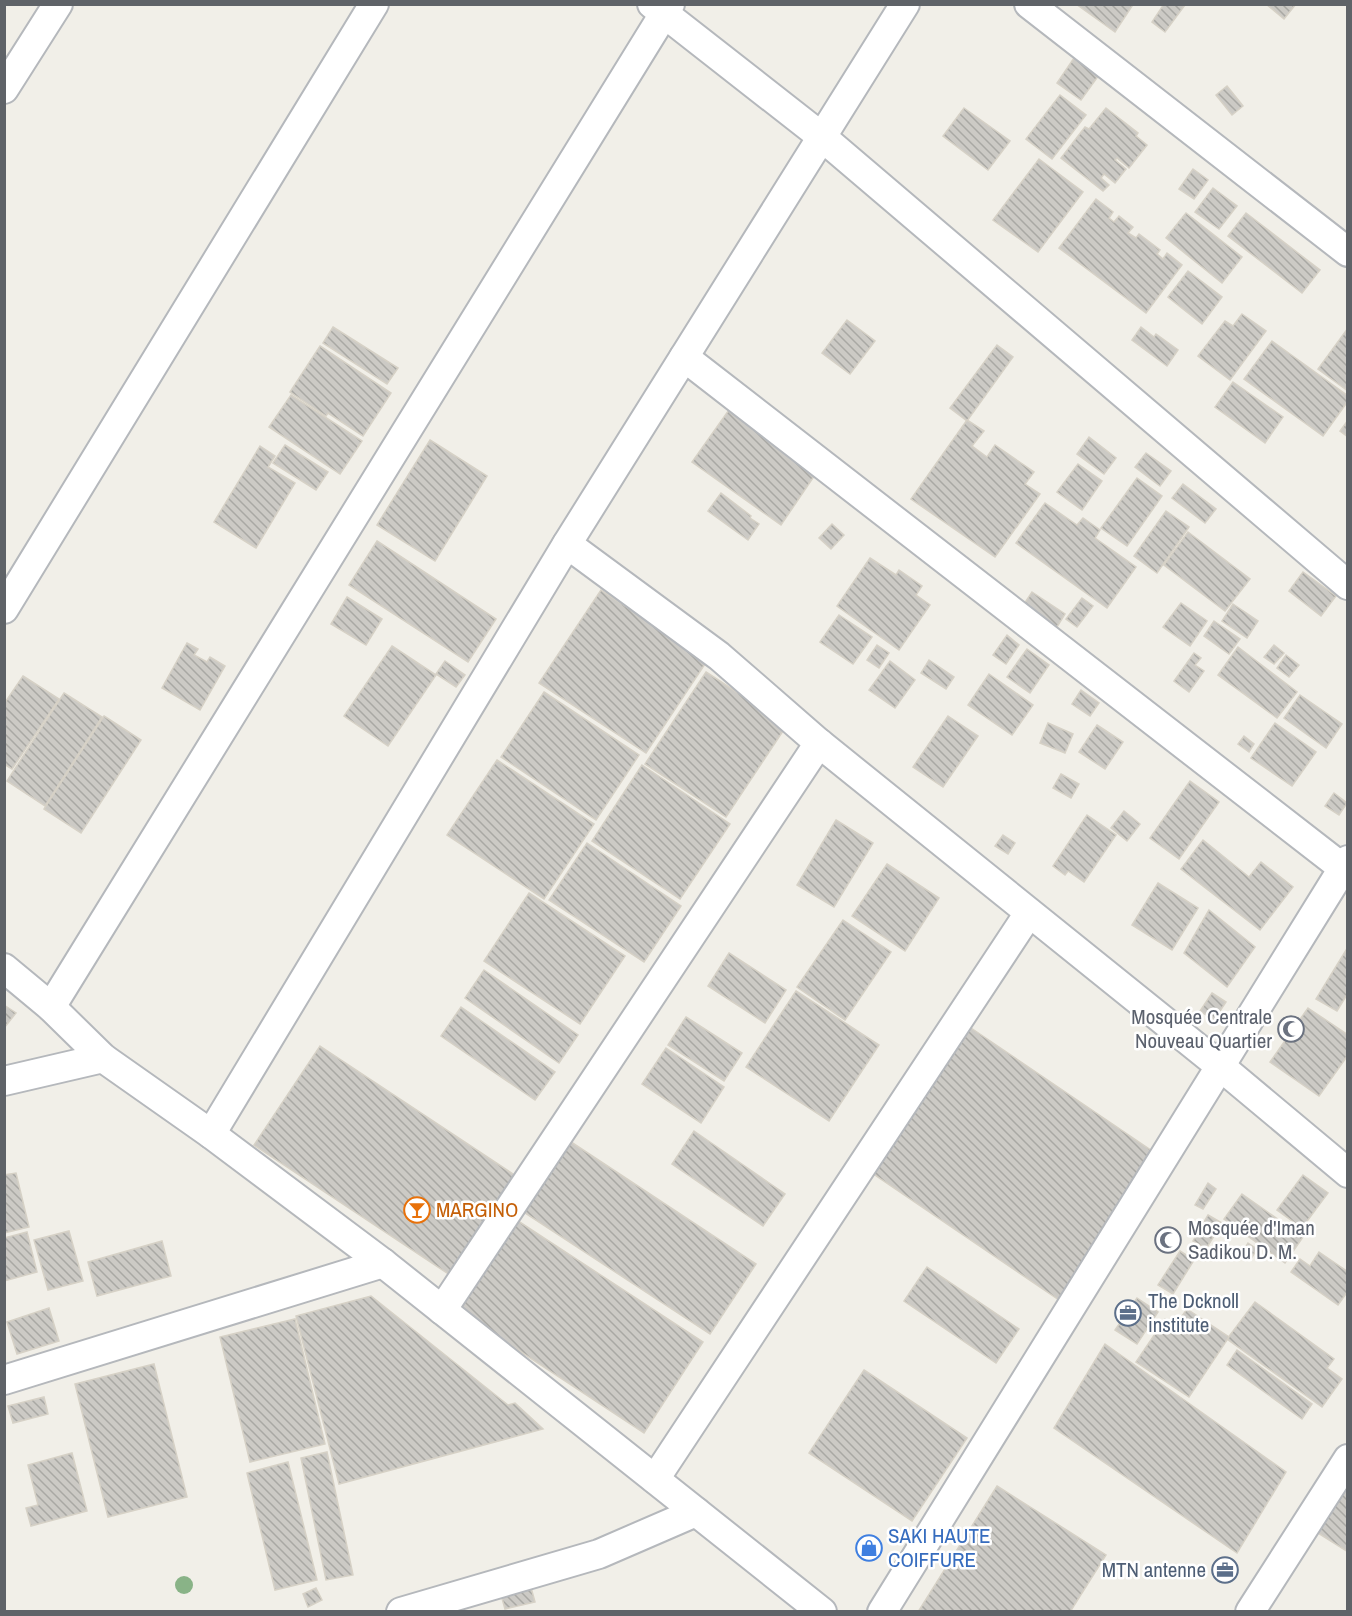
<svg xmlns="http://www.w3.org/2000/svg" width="1352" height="1616" font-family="'Archivo Narrow',sans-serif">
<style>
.building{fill:url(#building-back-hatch);stroke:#d6d1c6;stroke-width:1.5}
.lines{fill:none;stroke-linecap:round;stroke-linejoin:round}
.minor-casing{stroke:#b5b8bc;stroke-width:32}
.minor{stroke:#fff;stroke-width:28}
.tree{fill:#89b387}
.labels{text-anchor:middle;stroke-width:5;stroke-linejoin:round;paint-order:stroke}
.worship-label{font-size:21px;fill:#5b616d;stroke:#fff;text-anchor:end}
.food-label{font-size:21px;fill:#c56008;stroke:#fff;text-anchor:start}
.service-label{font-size:21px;fill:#4e5e75;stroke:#fff;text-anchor:start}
.shop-label{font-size:21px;fill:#366cbe;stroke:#fff;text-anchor:start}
</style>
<defs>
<pattern id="building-back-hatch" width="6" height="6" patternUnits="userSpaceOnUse" patternTransform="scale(1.5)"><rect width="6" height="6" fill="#cccac5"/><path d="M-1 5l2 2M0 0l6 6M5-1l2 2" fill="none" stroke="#a9a8a4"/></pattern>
</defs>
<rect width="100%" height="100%" fill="#f1efe8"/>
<g class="building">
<polygon points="1076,4 1130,4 1132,6 1115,32"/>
<polygon points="1164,4 1185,5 1165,32 1152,22"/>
<polygon points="1266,4 1296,4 1284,19"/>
<polygon points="1074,58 1099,75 1081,100 1057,83"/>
<polygon points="1227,86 1243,106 1232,115 1216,95"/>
<polygon points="1060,95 1086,115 1052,159 1026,139"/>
<polygon points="964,108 1010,141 988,170 943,136"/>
<polygon points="1106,108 1138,133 1136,136 1147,145 1129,168 1117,158 1115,160 1126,169 1115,183 1104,174 1101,178 1109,185 1103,191 1061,158 1085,127 1089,129"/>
<polygon points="1039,159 1083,192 1038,252 993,220"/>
<polygon points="1193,169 1208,180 1194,199 1179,189"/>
<polygon points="1213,188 1237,206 1219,229 1195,212"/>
<polygon points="1096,199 1113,212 1109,218 1114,222 1119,216 1133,227 1128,233 1136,238 1139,234 1160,250 1157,254 1163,259 1167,253 1182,265 1146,313 1059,248"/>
<polygon points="1186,213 1242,257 1222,283 1166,238"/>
<polygon points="1246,213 1320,270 1302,293 1228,236"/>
<polygon points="1188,271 1222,297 1202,324 1168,297"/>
<polygon points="1242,314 1266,331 1230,380 1198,356 1225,321 1233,326"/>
<polygon points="847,320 875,341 850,374 822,353"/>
<polygon points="333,327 398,368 387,384 323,343"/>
<polygon points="1141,327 1154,337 1156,334 1178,350 1167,366 1132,340"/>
<polygon points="1348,328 1348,391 1318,369"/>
<polygon points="1272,341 1348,396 1348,401 1323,436 1244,379"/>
<polygon points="997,345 1013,357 967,421 950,408"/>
<polygon points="320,346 391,393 363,436 328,413 326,416 290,392"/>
<polygon points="1233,382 1283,417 1265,443 1215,407"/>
<polygon points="291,395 362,441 340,474 269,427"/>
<polygon points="731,407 819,469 781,525 692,462"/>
<polygon points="967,420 984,431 972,446 987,457 995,445 1034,472 1025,484 1040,494 995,557 911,499"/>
<polygon points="1348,420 1348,437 1340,431"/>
<polygon points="1089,437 1116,458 1104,474 1077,454"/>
<polygon points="430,440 487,476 435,561 377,525"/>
<polygon points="285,445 328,472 316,490 273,463"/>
<polygon points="260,446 275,456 268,467 295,483 256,548 214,522"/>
<polygon points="1146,453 1171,471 1160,486 1135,467"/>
<polygon points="1078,464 1102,481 1082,510 1057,492"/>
<polygon points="1137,478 1162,496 1127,546 1101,528"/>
<polygon points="1183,484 1216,509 1205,523 1172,498"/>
<polygon points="721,493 751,516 750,518 759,524 748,540 708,511"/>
<polygon points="1045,503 1077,525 1083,518 1100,530 1095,538 1136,567 1107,608 1016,543"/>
<polygon points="1166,511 1189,527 1157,573 1134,556"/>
<polygon points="832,524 844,535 831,549 819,538"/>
<polygon points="1188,532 1250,579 1225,611 1164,565"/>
<polygon points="377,541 496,619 468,662 349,585"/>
<polygon points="870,558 896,575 899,570 922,586 916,595 930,605 899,650 837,606"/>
<polygon points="1303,572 1336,596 1321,616 1289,591"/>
<polygon points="601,590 707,661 646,753 539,683"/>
<polygon points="1032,592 1065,614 1057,627 1024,604"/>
<polygon points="347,597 382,619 366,645 331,624"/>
<polygon points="1082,598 1093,606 1077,627 1066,619"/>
<polygon points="1181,603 1207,621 1190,646 1163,627"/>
<polygon points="1233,604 1258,621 1247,638 1222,621"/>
<polygon points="839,615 872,637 853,664 820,642"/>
<polygon points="1214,621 1240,639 1229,654 1204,636"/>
<polygon points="1007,635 1019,645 1006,664 993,655"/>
<polygon points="187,643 198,649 194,655 207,662 210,657 225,666 200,710 162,688"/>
<polygon points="877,645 889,653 879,668 867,660"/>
<polygon points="1274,645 1284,653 1274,664 1264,657"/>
<polygon points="392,646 436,675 388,746 344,716"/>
<polygon points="1238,647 1297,692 1277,718 1218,675"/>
<polygon points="1027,649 1049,665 1030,693 1007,677"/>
<polygon points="1194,653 1201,658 1195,665 1204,671 1189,692 1174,681"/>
<polygon points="1286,655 1299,665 1289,677 1277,668"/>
<polygon points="929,660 954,677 946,689 921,673"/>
<polygon points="445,661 465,675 456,687 436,674"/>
<polygon points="890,661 915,680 895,708 869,690"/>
<polygon points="706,672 787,725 726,817 645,764"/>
<polygon points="989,674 1033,705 1012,735 968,705"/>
<polygon points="23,676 59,699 12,769 4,764 4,704"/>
<polygon points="1081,690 1099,703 1090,716 1072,704"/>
<polygon points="544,692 639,755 596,820 501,757"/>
<polygon points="64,693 102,717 45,806 7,781"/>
<polygon points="1300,695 1342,724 1326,748 1284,718"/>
<polygon points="104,716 141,740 81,833 44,809"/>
<polygon points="948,716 978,736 943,787 913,767"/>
<polygon points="1048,723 1073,734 1065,753 1040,743"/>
<polygon points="1275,723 1316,752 1292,786 1251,758"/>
<polygon points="1097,725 1123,742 1105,769 1079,752"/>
<polygon points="1244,736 1254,744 1249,752 1238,744"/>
<polygon points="497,760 594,824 544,899 447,835"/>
<polygon points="642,765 730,824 680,899 592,841"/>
<polygon points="1061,774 1079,784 1071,798 1053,788"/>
<polygon points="1190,781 1219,802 1179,859 1150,838"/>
<polygon points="1334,793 1347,803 1339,815 1325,806"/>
<polygon points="1124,811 1140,824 1127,841 1111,828"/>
<polygon points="1087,815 1116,835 1084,882 1068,871 1065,875 1053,866"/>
<polygon points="836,820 873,843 834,907 797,885"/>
<polygon points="1003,835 1015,843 1008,854 995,846"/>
<polygon points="1203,840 1249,877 1261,862 1293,887 1260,930 1181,869"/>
<polygon points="587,843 681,906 644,962 549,900"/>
<polygon points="887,864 939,898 905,951 852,916"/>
<polygon points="1158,883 1198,908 1172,950 1132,925"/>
<polygon points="529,893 625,956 580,1024 484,961"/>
<polygon points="1209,910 1255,947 1227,987 1184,953"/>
<polygon points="843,920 891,952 845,1020 797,987"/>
<polygon points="1348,947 1348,993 1337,1011 1316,999"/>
<polygon points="729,953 786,990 765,1023 708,986"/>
<polygon points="484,970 578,1035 559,1063 465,998"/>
<polygon points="796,991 879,1045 829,1121 746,1067"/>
<polygon points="1212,993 1226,1002 1214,1020 1200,1011"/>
<polygon points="4,1005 16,1013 4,1028"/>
<polygon points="461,1007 555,1072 535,1100 441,1036"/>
<polygon points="1308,1008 1348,1035 1348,1055 1319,1096 1270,1062"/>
<polygon points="686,1017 742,1053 724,1081 668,1045"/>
<polygon points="971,1028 1158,1155 1059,1300 872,1173"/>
<polygon points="320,1046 516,1176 450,1275 254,1145"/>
<polygon points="666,1048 724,1087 701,1123 642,1084"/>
<polygon points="694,1131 785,1194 763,1226 672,1164"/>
<polygon points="565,1138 756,1264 710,1334 519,1209"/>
<polygon points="16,1173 29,1227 4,1233 4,1175"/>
<polygon points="1303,1175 1328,1193 1302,1228 1277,1210"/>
<polygon points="1208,1183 1216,1189 1203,1209 1195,1205"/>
<polygon points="1242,1194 1303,1237 1285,1263 1224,1219"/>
<polygon points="1208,1215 1222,1223 1206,1249 1193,1241"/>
<polygon points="515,1219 703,1342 644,1433 456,1309"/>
<polygon points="69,1231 83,1281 48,1290 34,1240"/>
<polygon points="27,1232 37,1272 4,1281 4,1238"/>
<polygon points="162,1241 171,1276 97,1296 88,1262"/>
<polygon points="1248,1243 1257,1249 1251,1259 1242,1253"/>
<polygon points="1180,1251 1194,1260 1173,1294 1158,1285"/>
<polygon points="1319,1252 1348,1272 1348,1291 1338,1305 1291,1272 1300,1259 1310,1266"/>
<polygon points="927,1267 1019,1329 996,1363 904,1301"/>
<polygon points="371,1296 508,1405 515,1403 543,1429 339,1484 296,1316"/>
<polygon points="1137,1298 1158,1312 1137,1344 1115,1330"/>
<polygon points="1255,1302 1334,1359 1327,1368 1342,1379 1322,1407 1227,1339"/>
<polygon points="49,1308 59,1341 17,1354 7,1322"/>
<polygon points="1187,1309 1229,1337 1189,1397 1136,1362 1165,1319 1175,1326"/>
<polygon points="295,1319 325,1444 250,1462 220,1337"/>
<polygon points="1105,1344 1286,1472 1237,1553 1054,1428"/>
<polygon points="1237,1350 1312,1404 1302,1419 1227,1365"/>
<polygon points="154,1364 187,1497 108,1517 75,1384"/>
<polygon points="864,1370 967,1438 912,1521 809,1453"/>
<polygon points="44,1397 48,1414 13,1423 8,1406"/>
<polygon points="327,1452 353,1575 326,1580 301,1458"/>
<polygon points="72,1453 87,1511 31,1526 26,1508 38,1505 28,1465"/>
<polygon points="288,1462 317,1580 275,1590 247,1473"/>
<polygon points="1338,1485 1348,1491 1348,1552 1310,1528"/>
<polygon points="997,1486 1106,1555 1070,1612 918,1612"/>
<polygon points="530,1584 535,1602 505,1609 500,1591"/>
<polygon points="316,1588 322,1600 308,1607 303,1594"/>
</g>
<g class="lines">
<g class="minor-casing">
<g id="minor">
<polyline points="652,4 822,137 1348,585"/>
<polyline points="1029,4 1348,252"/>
<polyline points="4,89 58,4"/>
<polyline points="684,357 1348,872"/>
<polyline points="567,544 719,656 819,743 1220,1066 1348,1173"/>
<polyline points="4,609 374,4"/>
<polyline points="4,968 51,1007 103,1058 211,1134 383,1263 822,1612"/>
<polyline points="51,1007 670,4"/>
<polyline points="4,1081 103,1058"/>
<polyline points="211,1134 567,544 905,4"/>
<polyline points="442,1310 819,743"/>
<polyline points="4,1380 383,1263"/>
<polyline points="655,1479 1029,913"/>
<polyline points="401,1612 599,1554 696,1512"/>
<polyline points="882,1612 1348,860"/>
<polyline points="1250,1612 1348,1459"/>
</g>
</g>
<use href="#minor" class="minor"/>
</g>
<circle class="tree" cx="184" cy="1585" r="9"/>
<defs>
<g id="mosque-ring" transform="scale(1.35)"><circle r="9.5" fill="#fff" stroke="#6b7280" stroke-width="1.5"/><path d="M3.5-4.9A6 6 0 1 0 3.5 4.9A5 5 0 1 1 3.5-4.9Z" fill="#6b7280"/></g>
<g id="bar-ring" transform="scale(1.35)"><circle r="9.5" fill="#fff" stroke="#e8710a" stroke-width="1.5"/><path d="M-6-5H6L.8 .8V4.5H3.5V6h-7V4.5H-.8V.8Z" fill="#e8710a"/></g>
<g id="office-ring" transform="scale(1.35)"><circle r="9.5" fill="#fff" stroke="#5c6f8a" stroke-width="1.5"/><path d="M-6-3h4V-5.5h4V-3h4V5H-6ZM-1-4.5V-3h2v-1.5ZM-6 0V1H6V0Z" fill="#5c6f8a"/></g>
<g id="shop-ring" transform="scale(1.35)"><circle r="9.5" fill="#fff" stroke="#3f7fe0" stroke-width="1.5"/><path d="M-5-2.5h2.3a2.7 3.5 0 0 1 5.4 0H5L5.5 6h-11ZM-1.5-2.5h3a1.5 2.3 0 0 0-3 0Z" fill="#3f7fe0"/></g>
</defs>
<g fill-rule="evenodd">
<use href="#mosque-ring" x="1291" y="1029"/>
<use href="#bar-ring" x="417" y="1210"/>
<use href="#mosque-ring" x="1168" y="1240"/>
<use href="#office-ring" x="1128" y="1313"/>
<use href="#shop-ring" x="869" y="1548"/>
<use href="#office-ring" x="1225" y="1570"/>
</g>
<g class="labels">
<g class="worship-label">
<text x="1272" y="1024">Mosquée Centrale<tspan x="1272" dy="24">Nouveau Quartier</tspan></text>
<text x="1188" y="1235" text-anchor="start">Mosquée d'Iman<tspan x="1188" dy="24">Sadikou D. M.</tspan></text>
</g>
<g class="food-label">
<text x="436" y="1217">MARGINO</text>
</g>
<g class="service-label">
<text x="1148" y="1308">The Dcknoll<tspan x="1148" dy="24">institute</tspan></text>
<text x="1206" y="1577" text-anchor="end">MTN antenne</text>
</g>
<g class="shop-label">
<text x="888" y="1543">SAKI HAUTE<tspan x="888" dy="24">COIFFURE</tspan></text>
</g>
</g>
<rect width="1352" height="1616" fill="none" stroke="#5f6368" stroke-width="12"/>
</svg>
